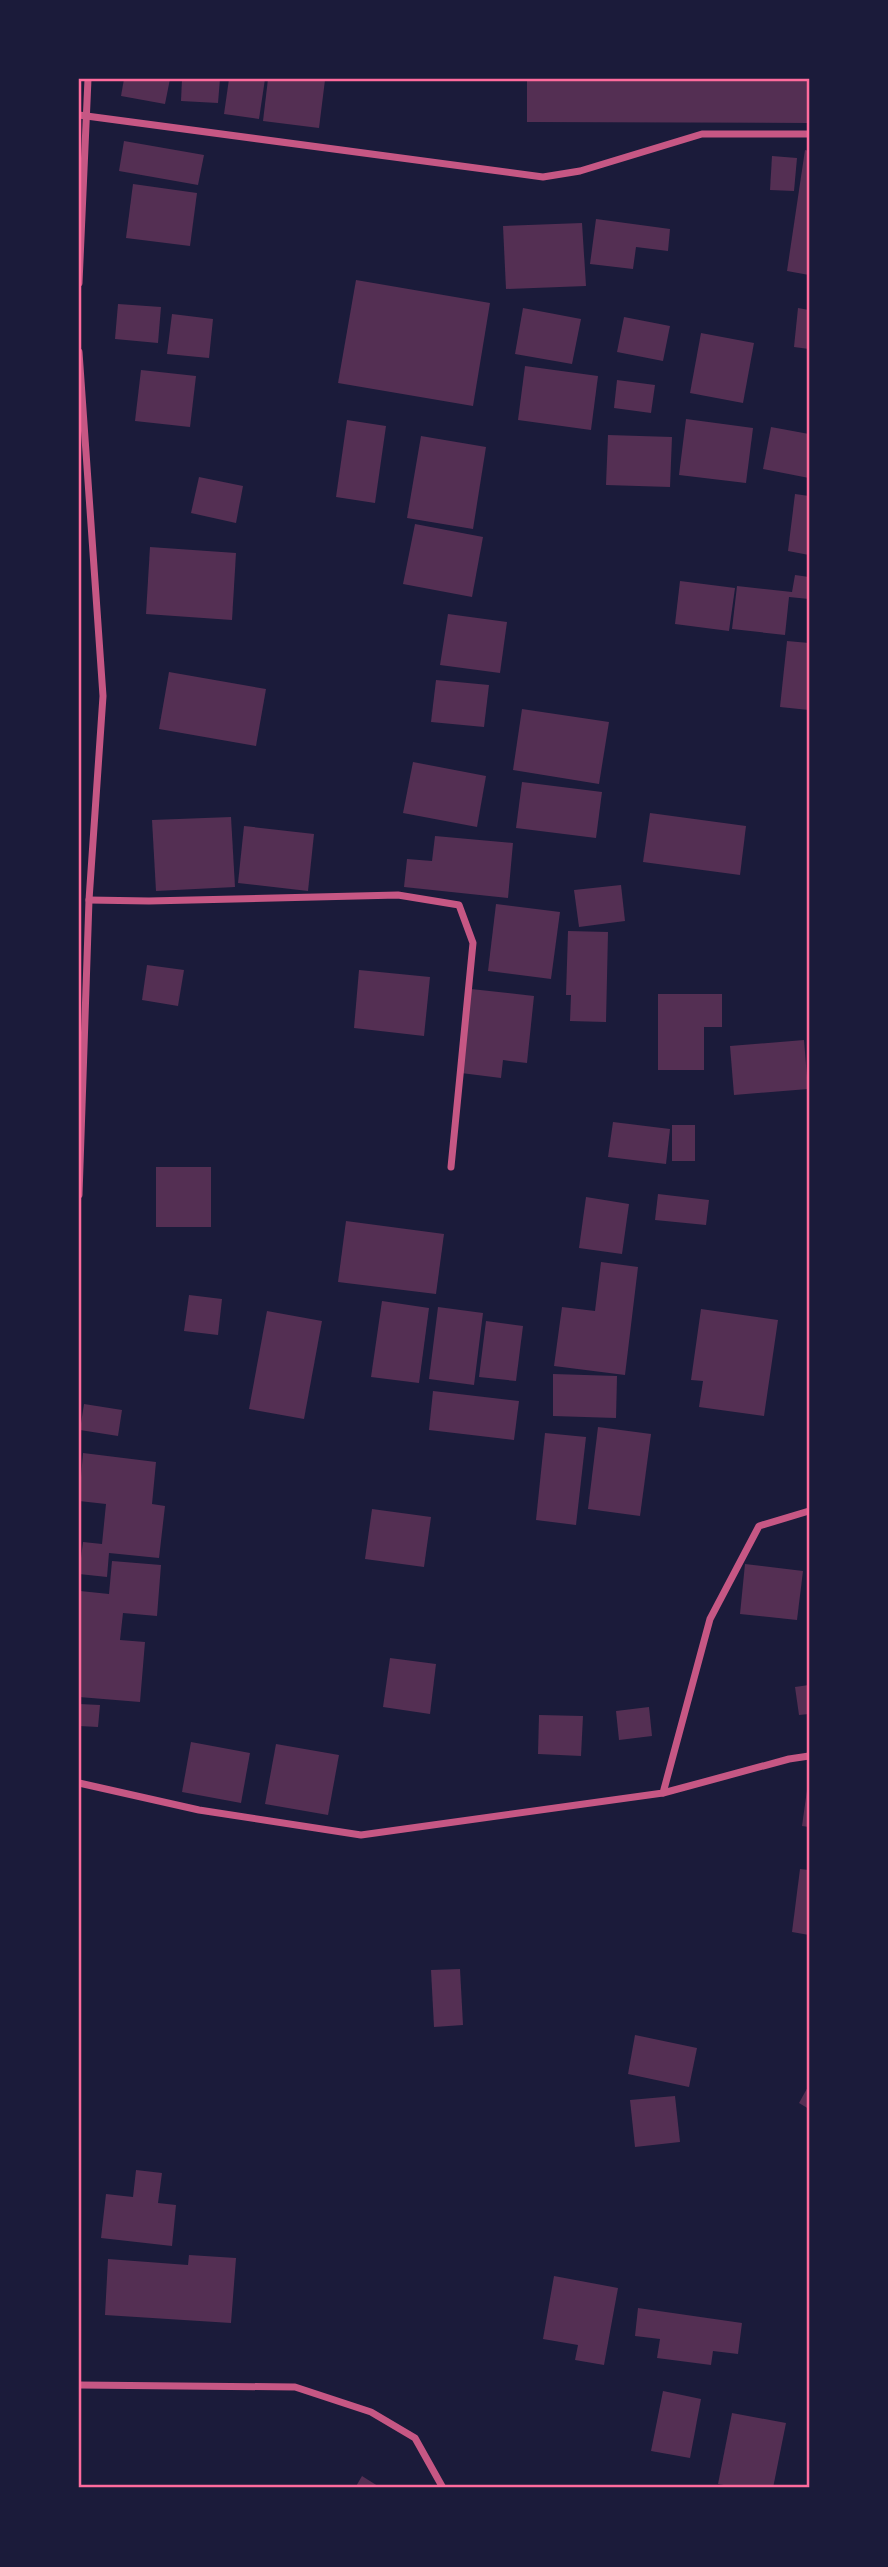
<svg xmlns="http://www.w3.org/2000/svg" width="888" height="2567" font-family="'Fira Sans Condensed',sans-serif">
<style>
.building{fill:#542f53}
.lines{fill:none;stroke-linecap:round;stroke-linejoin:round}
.minor{stroke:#c65784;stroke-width:7}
.neatline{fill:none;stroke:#ff6b9d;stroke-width:2.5}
</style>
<rect width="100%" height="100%" fill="#1b1b3a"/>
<g class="building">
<polygon points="124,79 170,79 165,104 121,96"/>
<polygon points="182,79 220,79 218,103 181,101"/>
<polygon points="229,79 265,79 259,119 224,114"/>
<polygon points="268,79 325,80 319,128 263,121"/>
<polygon points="527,79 809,79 809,123 527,122"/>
<polygon points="124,141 204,155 198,185 119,171"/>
<polygon points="805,150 809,151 809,275 787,271"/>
<polygon points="772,156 797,158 794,191 770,190"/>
<polygon points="133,184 197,193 190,246 126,238"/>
<polygon points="596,219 670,229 668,251 636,247 633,269 590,264"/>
<polygon points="582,223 586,286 506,289 503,226"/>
<polygon points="356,280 490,303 473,406 338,383"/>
<polygon points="118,304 161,307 158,343 115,339"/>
<polygon points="523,308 581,319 572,364 515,354"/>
<polygon points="798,308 809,310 809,349 794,347"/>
<polygon points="172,314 213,319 209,358 167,354"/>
<polygon points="624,317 670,326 663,361 617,352"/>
<polygon points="701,333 754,343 743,403 690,393"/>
<polygon points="525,366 598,376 591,430 518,420"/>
<polygon points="141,370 196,376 190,427 135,421"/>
<polygon points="617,380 655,385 651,413 614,408"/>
<polygon points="686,419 753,428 746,483 679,475"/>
<polygon points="347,420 386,426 375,503 336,497"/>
<polygon points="771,427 809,434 809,478 763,469"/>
<polygon points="608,435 672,437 670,487 606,485"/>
<polygon points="421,436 486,447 473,529 407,518"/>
<polygon points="199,477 243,486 236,523 191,513"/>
<polygon points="795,494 809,496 809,555 788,551"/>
<polygon points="415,524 483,537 472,597 403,584"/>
<polygon points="150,547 236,553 232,620 146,614"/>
<polygon points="795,575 809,577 809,599 789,597 785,635 732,629 737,586 792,592"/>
<polygon points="680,581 735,588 729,631 675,624"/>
<polygon points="448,614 507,622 500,673 440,665"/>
<polygon points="787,641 809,643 809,710 780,707"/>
<polygon points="169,672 266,689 256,746 159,729"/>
<polygon points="436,680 489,685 484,727 431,722"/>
<polygon points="522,709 609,722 599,784 513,770"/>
<polygon points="413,762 486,776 477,827 403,813"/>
<polygon points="522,782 602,792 596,838 516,828"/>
<polygon points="650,813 746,826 740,875 643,862"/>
<polygon points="231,817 235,887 156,891 152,820"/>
<polygon points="244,826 314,834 308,891 238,883"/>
<polygon points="435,836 513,843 508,898 404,887 407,859 432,861"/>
<polygon points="621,885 625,921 579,927 574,890"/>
<polygon points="496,904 560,912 551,979 488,971"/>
<polygon points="568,931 608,932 606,1022 570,1021 571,995 566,995"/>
<polygon points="147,965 184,970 178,1006 142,1000"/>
<polygon points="359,970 430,977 424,1036 354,1028"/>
<polygon points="471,989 534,996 527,1063 503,1060 501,1078 461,1073"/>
<polygon points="658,994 722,994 722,1027 704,1027 704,1070 658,1070"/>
<polygon points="804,1040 808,1089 734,1095 730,1046"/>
<polygon points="613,1122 670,1129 666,1164 608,1157"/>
<rect x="672" y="1125" width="23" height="36"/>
<rect x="156" y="1167" width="55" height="60"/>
<polygon points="658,1194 709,1200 706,1225 655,1220"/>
<polygon points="586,1197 629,1204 622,1254 579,1248"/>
<polygon points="346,1221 444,1234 436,1294 338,1282"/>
<polygon points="601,1262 638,1267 625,1375 554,1366 562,1307 595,1311"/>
<polygon points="189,1295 222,1299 218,1335 184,1331"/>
<polygon points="382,1301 429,1308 419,1383 371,1377"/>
<polygon points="438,1307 483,1313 474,1385 429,1379"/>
<polygon points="701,1309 778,1320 764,1416 699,1407 703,1381 691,1380"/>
<polygon points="267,1311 322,1321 304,1419 249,1409"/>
<polygon points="486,1321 523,1326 516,1381 479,1377"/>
<polygon points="553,1374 617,1376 616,1418 553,1416"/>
<polygon points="433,1391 519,1401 514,1440 429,1430"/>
<polygon points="84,1404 122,1410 118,1436 80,1430"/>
<polygon points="598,1427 651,1434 640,1516 588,1509"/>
<polygon points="545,1433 586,1437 576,1525 536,1520"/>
<polygon points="83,1453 156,1462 152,1504 165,1506 159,1558 109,1553 107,1577 79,1574 83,1542 102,1544 106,1504 79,1501"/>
<polygon points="372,1509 431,1517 424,1567 365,1559"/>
<polygon points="112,1561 161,1565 157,1616 123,1613 120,1640 145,1642 140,1702 79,1697 80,1591 109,1594"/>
<polygon points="745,1564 803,1571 797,1620 740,1614"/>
<polygon points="390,1658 436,1664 430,1714 383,1707"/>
<polygon points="809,1685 809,1714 799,1715 795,1687"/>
<polygon points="79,1704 100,1705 98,1727 79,1726"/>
<polygon points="649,1707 652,1736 619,1740 616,1711"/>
<polygon points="539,1715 583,1716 581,1756 538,1754"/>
<polygon points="191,1742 250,1753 241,1803 182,1792"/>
<polygon points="276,1744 339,1755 328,1815 265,1804"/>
<polygon points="808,1783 809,1783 809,1827 802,1826"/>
<polygon points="800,1869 809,1870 809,1935 792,1932"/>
<polygon points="460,1969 463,2025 434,2027 431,1970"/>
<polygon points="635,2035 697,2048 689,2087 628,2074"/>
<polygon points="809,2085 809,2109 799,2103"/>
<polygon points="675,2096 680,2142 635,2147 630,2100"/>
<polygon points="136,2170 162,2173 158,2203 176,2205 172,2246 101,2238 106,2194 133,2197"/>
<polygon points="189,2255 236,2258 231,2323 105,2315 108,2259 188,2265"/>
<polygon points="554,2276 618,2288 604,2365 575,2360 578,2345 543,2339"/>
<polygon points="638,2308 742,2323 738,2354 713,2351 711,2365 657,2358 660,2339 635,2336"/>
<polygon points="663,2391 701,2399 690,2458 651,2451"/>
<polygon points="732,2413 786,2423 773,2488 741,2488 718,2484"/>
<polygon points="362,2476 381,2488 355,2488"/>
</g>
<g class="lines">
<g class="minor">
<polyline points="79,115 543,177 580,171 702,134 809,134"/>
<polyline points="79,283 88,79"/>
<polyline points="79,352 103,696 89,900 79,1195"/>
<polyline points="89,900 149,901 398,895 459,905 473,943 451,1167"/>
<polyline points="79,1783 199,1810 361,1835 663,1793 710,1619 759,1526 809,1511"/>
<polyline points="663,1793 789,1759 809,1756"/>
<polyline points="79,2385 295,2387 371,2412 415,2438 443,2488"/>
</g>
</g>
<rect width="888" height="2567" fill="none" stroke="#1b1b3a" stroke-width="161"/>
<rect x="80" y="80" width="728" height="2406" class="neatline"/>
</svg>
